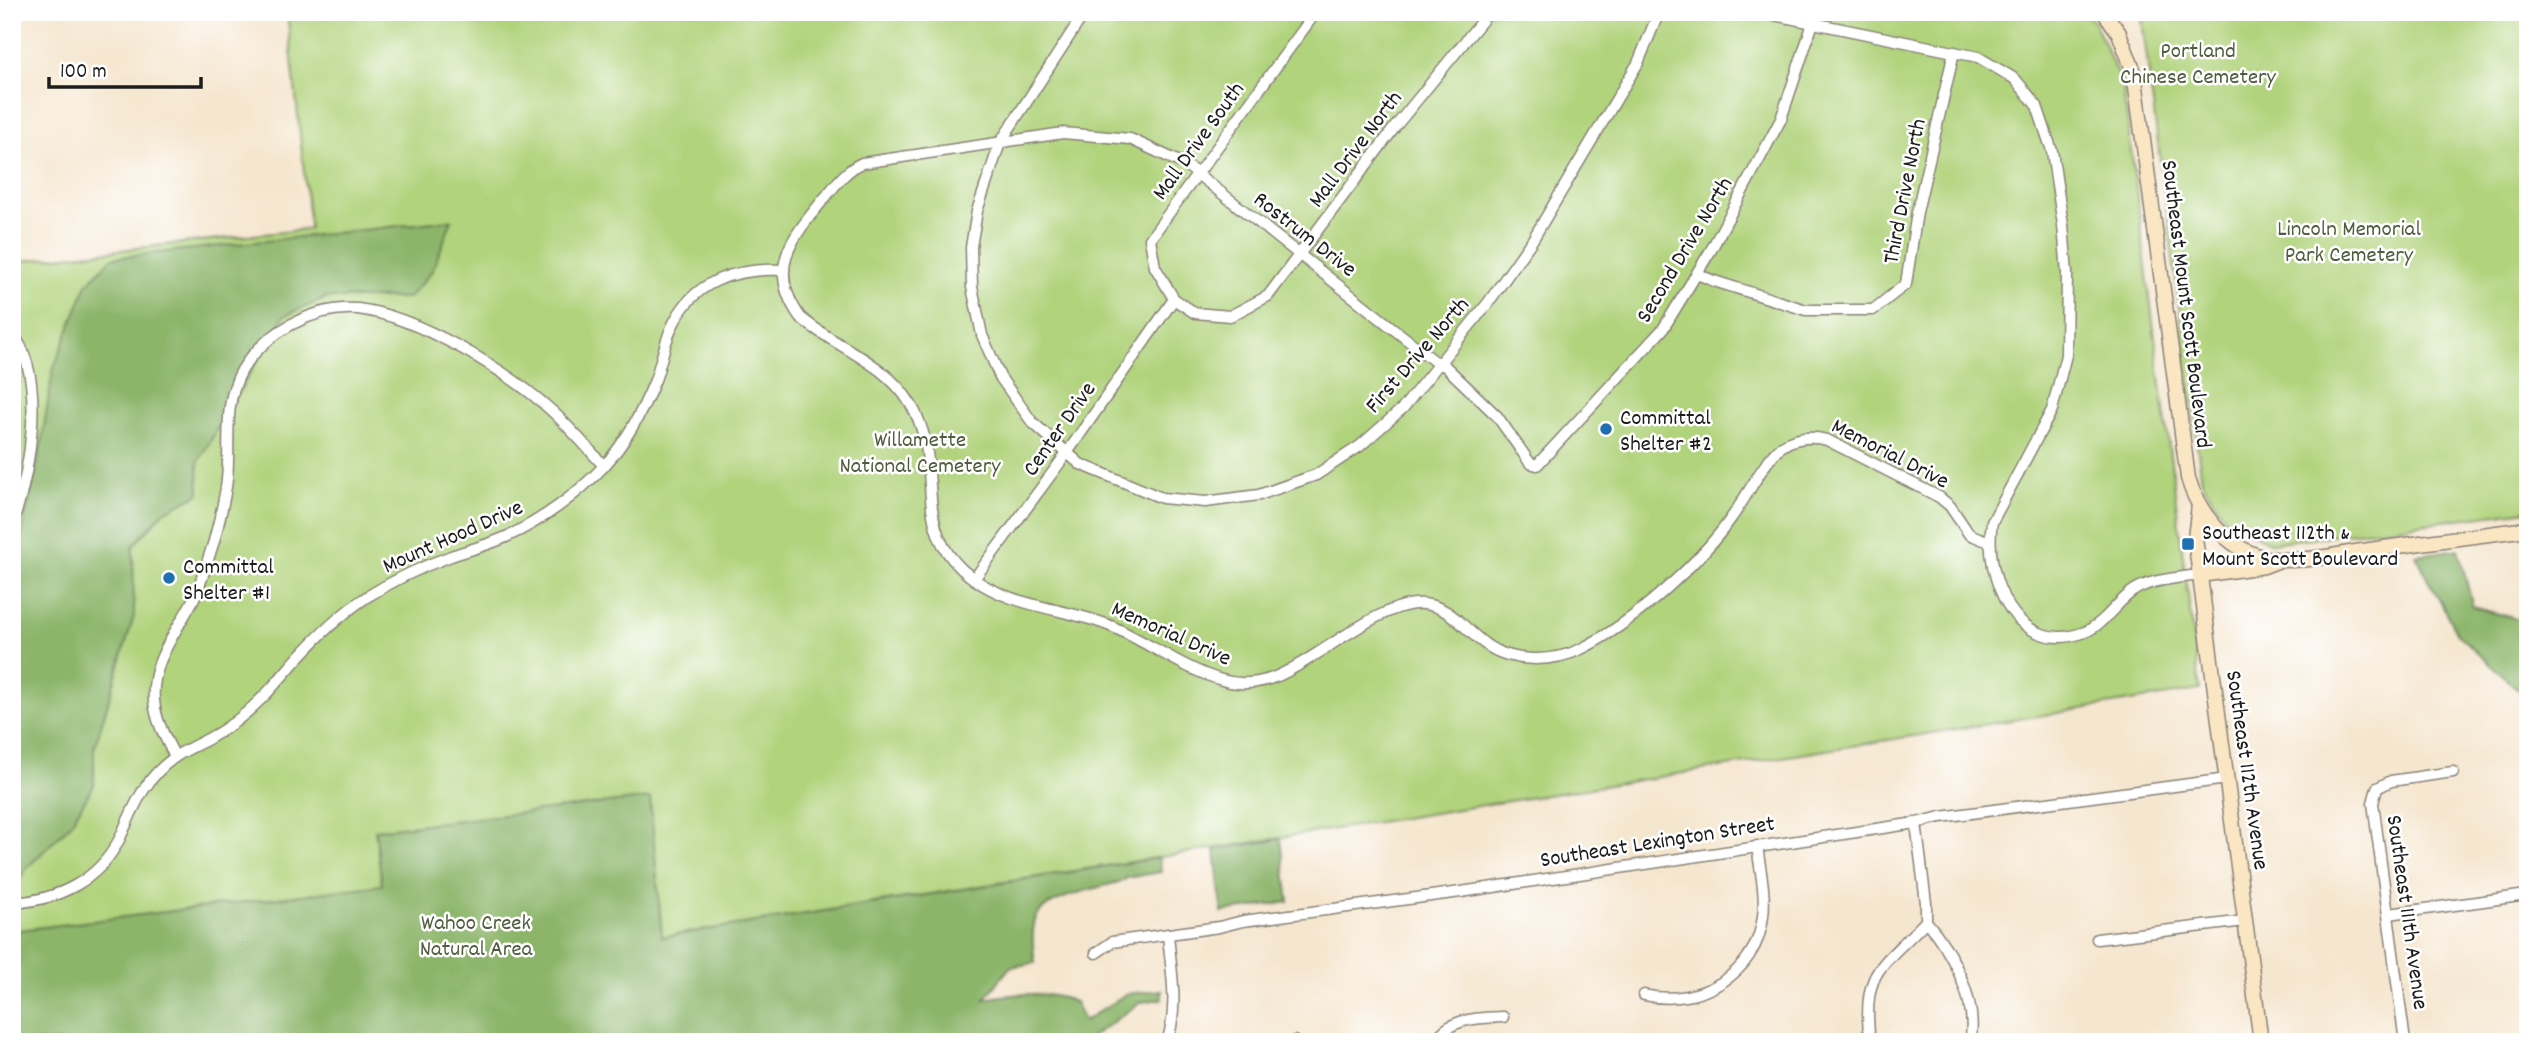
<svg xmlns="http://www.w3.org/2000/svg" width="2540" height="1054" font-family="Dekko,sans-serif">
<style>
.green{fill:#b1d37b;stroke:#66784c;stroke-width:2}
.forest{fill:#8cb56b;stroke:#546844;stroke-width:2}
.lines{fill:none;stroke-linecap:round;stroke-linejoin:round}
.street-casing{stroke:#888176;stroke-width:13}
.secondary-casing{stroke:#888176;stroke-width:17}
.street{stroke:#fff;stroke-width:10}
.secondary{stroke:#fbe6c4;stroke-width:14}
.poi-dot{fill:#1f6fb2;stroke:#fff;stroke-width:2.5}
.labels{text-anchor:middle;stroke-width:5;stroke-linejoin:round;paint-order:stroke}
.park-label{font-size:23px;fill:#505c3d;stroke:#fff}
.street-label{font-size:23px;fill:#1c1c1c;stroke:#fff}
.poi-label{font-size:23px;fill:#1c1c1c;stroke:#fff;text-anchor:start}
</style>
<rect width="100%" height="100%" fill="#fff"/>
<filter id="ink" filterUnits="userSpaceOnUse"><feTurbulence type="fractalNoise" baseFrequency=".0143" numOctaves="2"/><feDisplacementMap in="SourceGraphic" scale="14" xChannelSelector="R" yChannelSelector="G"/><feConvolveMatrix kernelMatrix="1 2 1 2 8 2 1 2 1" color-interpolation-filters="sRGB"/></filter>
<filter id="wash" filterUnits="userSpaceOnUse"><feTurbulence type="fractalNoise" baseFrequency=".00686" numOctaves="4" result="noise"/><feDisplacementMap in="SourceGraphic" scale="28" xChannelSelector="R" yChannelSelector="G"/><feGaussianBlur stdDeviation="1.57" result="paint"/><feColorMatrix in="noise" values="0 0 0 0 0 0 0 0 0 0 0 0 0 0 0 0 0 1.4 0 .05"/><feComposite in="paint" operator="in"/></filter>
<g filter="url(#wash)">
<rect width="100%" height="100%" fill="#f5e6cf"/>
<g class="green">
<polygon points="287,12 2084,12 2095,23 2123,87 2200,690 662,937 650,799 12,1042 12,262 310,229"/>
<polygon points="2141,12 2528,12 2528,510 2271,543 2227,521 2202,482"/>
</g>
<g class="forest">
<polygon points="452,220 432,271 409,298 327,298 284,316 198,462 199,494 164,512 133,546 134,616 94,749 94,785 70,825 26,869 17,884 12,884 12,579 42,440 53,370 87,284 112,258"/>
<polygon points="2458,549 2473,607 2528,622 2528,729 2523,694 2457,634 2416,555"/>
<path d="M650,798L662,937L1159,858L1161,872L1126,878L1125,880C1104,887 1051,896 1038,914C1030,926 1033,948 1035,963L1010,967L985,999C1014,993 1046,990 1075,1002L1084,1021L1126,994L1162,990V999L1141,1002L1084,1042H12V931L382,885L375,830Z"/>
<polygon points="1281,839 1289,902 1222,912 1215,850"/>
</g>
</g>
<g filter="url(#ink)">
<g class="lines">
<g class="street-casing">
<g id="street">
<polyline points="1085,12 1000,143 977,211 971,247 972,287 982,335 1000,377 1032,422 1080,464 1162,498 1205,502 1259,495 1316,475 1360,446 1403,408 1488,303 1533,239 1638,63 1659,12"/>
<polyline points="1316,12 1150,239 1155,267 1174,299 1195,313 1230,316 1268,296 1395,127 1489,12"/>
<path d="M1760,12L1978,57L2015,79L2037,106L2052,151L2063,225L2067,273L2066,355L2052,410L1992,522C1983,577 2016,658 2085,632C2104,624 2116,603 2133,591C2151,579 2179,578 2200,575"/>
<path d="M1813,23L1781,119L1711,250L1663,329L1537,465L1530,463L1497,416L1445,366L1438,364L1186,165L1130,139L1063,133L862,163C844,171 835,186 823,200C791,239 766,269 800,317C836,348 884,361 910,403C949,466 905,530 974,579C1014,608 1068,608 1113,627C1147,642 1188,671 1222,680C1238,685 1258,684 1275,677C1315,662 1381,600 1424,604C1451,607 1464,629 1485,644C1511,663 1552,663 1581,649C1632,624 1699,564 1732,517C1746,498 1765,459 1782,446C1796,437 1811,436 1827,440L1939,497L1950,506L1969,534L1989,542"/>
<polyline points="1697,274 1714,281 1806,310 1873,310 1906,284 1917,212 1954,52"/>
<path d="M12,333C48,377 29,476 12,525"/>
<polyline points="974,579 1067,453 1174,299"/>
<path d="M175,757C167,741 158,725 155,708C147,664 177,633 195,596C203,578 208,559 214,541C219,521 225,500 227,479C231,441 222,405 242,370C254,350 272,335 292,324C313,313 334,307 358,309C417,316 510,372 553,412C571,429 587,447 604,466"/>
<path d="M12,903C58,900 99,881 120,838C135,805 144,779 175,757C185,750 197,745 208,739C227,729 244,716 259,701C273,688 285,672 298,658C318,636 340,615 365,598C392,581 421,567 451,556C469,550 488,545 506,537C541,521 577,495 604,466C626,442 643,410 655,380C661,363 664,345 671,329C692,280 735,268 784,270"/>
<polyline points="2389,914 2527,895 2528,900"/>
<path d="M1926,921C1951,950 1979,1001 1970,1042"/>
<polyline points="2097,939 2245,921"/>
<polyline points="1096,953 1112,942 1219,927 1243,921 1461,892 1916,823 1941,817 2227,779"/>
<path d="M1644,995C1698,1008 1757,975 1763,916C1766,894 1760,869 1757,846"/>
<path d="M1167,1042C1179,1007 1171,971 1168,934"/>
<polyline points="1294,1042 1294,1041"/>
<path d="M1435,1042C1449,1017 1479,1018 1503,1017"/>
<path d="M1870,1042C1861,970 1881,968 1926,921V903L1916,823"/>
<polyline points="2405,1042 2373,803 2377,788 2391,781 2453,772"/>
</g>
</g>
<g class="secondary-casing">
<g id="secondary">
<path d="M2104,12L2119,33L2134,72L2188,478C2198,513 2226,547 2262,557C2294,565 2332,555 2363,551C2418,543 2473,536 2528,529"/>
<polyline points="2199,505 2195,538 2261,1042"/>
<polyline points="2200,575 2264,566 2277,561"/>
</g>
</g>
<use href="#street" class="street"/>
<use href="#secondary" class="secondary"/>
</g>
</g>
<g class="poi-dot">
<circle cx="1606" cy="429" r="7"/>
<rect x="2181" y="537" width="14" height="14" rx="3.5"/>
<circle cx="169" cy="578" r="7"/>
</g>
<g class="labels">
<g class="park-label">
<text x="2198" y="57">Portland<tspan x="2198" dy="26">Chinese Cemetery</tspan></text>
<text x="2349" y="235">Lincoln Memorial<tspan x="2349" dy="26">Park Cemetery</tspan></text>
<text x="920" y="446">Willamette<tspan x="920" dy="26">National Cemetery</tspan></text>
<text x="476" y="929">Wahoo Creek<tspan x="476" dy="26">Natural Area</tspan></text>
</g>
<g class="street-label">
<text transform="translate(1197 140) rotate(-54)" y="8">Mall Drive South</text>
<text transform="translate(1354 148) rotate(-53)" y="8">Mall Drive North</text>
<text transform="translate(1903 191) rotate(-79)" y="8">Third Drive North</text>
<text transform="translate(1306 233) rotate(38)" y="8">Rostrum Drive</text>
<text transform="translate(1683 249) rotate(-59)" y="8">Second Drive North</text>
<text transform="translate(2188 304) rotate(83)" y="8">Southeast Mount Scott Boulevard</text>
<text transform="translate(1416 354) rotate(-49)" y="8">First Drive North</text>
<text transform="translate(1058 428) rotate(-55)" y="8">Center Drive</text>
<text transform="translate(1891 452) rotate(27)" y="8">Memorial Drive</text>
<text transform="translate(452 535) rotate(-24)" y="8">Mount Hood Drive</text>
<text transform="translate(1172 632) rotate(24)" y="8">Memorial Drive</text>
<text transform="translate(2249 770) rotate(82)" y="8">Southeast 112th Avenue</text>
<text transform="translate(1657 840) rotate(-9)" y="8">Southeast Lexington Street</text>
<text transform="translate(2409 912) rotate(82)" y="8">Southeast 111th Avenue</text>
</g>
<g class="poi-label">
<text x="1620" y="424">Committal<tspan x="1620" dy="26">Shelter #2</tspan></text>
<text x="2202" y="539">Southeast 112th &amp;<tspan x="2202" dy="26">Mount Scott Boulevard</tspan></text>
<text x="183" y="573">Committal<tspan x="183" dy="26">Shelter #1</tspan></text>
</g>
</g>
<rect width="2540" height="1054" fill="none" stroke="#fff" stroke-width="42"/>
<path d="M49 77v10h152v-10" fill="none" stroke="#1c1c1c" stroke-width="3.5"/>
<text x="60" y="77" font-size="21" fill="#1c1c1c" stroke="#ffffff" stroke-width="5" paint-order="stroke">100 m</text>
</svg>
